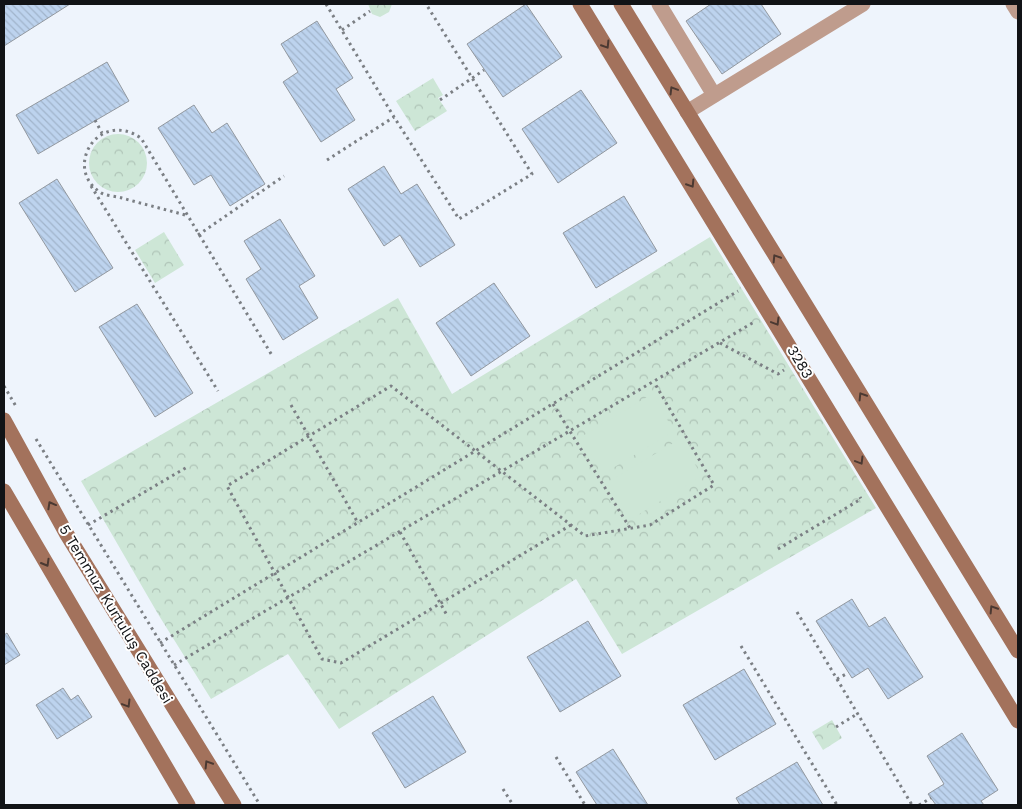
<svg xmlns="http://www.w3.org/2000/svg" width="1022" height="809" font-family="'Work Sans',sans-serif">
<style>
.park{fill:url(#park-crowns)}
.garden{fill:#cde6d6}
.building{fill:url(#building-back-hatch);stroke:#92989f}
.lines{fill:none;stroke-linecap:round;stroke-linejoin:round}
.path{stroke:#7b7f84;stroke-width:3;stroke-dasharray:2.5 4;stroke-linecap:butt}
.street{stroke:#bf9c8d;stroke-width:15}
.secondary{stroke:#a3725c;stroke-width:15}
.oneway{stroke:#4b3932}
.labels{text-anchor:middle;stroke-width:4;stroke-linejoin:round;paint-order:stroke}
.street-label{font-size:15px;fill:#111316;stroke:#fff}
</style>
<defs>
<pattern id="park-crowns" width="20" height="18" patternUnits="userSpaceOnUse" patternTransform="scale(1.25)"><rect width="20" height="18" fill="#cde6d6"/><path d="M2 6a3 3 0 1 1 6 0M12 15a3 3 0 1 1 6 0" fill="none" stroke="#afc4b7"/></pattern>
<pattern id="building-back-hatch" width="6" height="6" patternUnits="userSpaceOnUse" patternTransform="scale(1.25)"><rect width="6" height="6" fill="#bdd3ee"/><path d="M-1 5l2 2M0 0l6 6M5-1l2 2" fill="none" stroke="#a1b4cb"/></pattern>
</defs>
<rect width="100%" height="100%" fill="#eef4fc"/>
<g class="park">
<polygon points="368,4 392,4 389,12 380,17 372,14"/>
<polygon points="433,78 443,95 438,98 447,111 415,131 396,101"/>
<circle cx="118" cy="163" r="29"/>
<polygon points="164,232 184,265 155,283 135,250"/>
<polygon points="710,237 876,508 622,654 576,579 339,729 288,654 211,699 158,614 81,481 398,298 452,394"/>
<polygon points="832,720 842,738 823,750 812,732"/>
</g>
<g class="garden">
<polygon points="652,394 674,431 603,474 581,437"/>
<polygon points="680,439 702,476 631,519 608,482"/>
</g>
<g class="building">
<polygon points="4,4 70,4 4,46"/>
<polygon points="526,4 562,57 503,97 467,44"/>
<polygon points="711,4 761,4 781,34 722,74 686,21"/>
<polygon points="317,21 353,78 336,89 355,120 321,142 283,82 298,72 281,44"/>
<polygon points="107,62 129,101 38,154 16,115"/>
<polygon points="581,90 617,143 558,183 522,129"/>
<polygon points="194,105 212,133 227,123 265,184 230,206 211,175 194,185 158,128"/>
<polygon points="384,166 401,194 417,184 455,245 420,267 400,235 384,246 348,189"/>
<polygon points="57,179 113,268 75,292 19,203"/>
<polygon points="624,196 657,251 596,288 563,233"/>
<polygon points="280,219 315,276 299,286 318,318 283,340 246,279 261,269 244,241"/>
<polygon points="494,283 530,336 471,376 436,323"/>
<polygon points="137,304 193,393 155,417 99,327"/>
<polygon points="852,599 869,627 885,617 923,677 888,699 868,668 852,678 816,621"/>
<polygon points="588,621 621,676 560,712 527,657"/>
<polygon points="7,633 20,655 4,665 4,635"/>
<polygon points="744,669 776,724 715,760 683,705"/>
<polygon points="63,688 71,700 78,695 92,717 57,739 36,705"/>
<polygon points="433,696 466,752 405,788 372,733"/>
<polygon points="962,733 998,790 981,801 984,805 936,805 928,794 944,784 927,756"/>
<polygon points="613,749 648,805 597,805 576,772"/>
<polygon points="797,762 823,805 740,805 736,798"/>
</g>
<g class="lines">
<g class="path">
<polyline points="326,4 394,117 459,219 532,174 426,4"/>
<polyline points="342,30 370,11"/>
<polyline points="440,100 484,70"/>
<polyline points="95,120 102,133"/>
<polyline points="327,160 394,117"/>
<polyline points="91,186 218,391"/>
<path d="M185,215C164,209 143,204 122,198C115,196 105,196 100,192C63,168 98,109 141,138L273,357"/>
<polyline points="198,235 284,176"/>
<polyline points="720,343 778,374 784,370"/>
<polyline points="4,386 17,408"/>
<polyline points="553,404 630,528"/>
<polyline points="291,405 358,523"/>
<polyline points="36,439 260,805"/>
<polyline points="88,525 189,466"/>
<path d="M571,525L341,663L322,659L227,486L391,386C456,436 521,486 585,536L650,525L714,485L654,382"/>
<polyline points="400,532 448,617"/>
<polyline points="778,549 861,499 860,497"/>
<polyline points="797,612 912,805"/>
<polyline points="160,643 738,291"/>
<polyline points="741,646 837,805"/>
<polyline points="174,665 754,322"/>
<polyline points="837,679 848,673"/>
<polyline points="836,727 857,714"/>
<polyline points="556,757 585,805"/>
<polyline points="503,789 513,805"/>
<polyline points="919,805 931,798"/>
</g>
<g class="street">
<polyline points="659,4 714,95"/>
<polyline points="1013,4 1018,12"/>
<polyline points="687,112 863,4"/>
</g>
<g class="secondary">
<polyline points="580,4 1018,721"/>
<polyline points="621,4 1018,651"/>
<polyline points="4,420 66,533 234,805"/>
<polyline points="4,491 188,805"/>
</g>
</g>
<defs><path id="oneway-chevron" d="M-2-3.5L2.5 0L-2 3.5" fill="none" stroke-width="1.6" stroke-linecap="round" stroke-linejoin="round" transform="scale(1.25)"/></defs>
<g class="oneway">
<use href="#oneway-chevron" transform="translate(606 45) rotate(58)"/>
<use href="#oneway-chevron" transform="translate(673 90) rotate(-121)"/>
<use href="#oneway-chevron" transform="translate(691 184) rotate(58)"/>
<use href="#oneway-chevron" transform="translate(776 258) rotate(-122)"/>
<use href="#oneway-chevron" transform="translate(776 322) rotate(59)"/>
<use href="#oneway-chevron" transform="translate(862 396) rotate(-122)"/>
<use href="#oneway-chevron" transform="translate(860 461) rotate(59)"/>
<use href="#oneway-chevron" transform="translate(51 505) rotate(-119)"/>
<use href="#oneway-chevron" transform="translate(46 563) rotate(60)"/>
<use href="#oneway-chevron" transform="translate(993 609) rotate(-122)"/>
<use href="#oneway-chevron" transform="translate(127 704) rotate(59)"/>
<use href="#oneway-chevron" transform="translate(208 764) rotate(-122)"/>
</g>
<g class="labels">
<g class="street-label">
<text transform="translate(800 362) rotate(59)" y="5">3283</text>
<text transform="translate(116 614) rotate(59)" y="5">5 Temmuz Kurtuluş Caddesi</text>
</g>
</g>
<rect width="1022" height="809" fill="none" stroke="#111316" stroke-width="10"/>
</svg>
